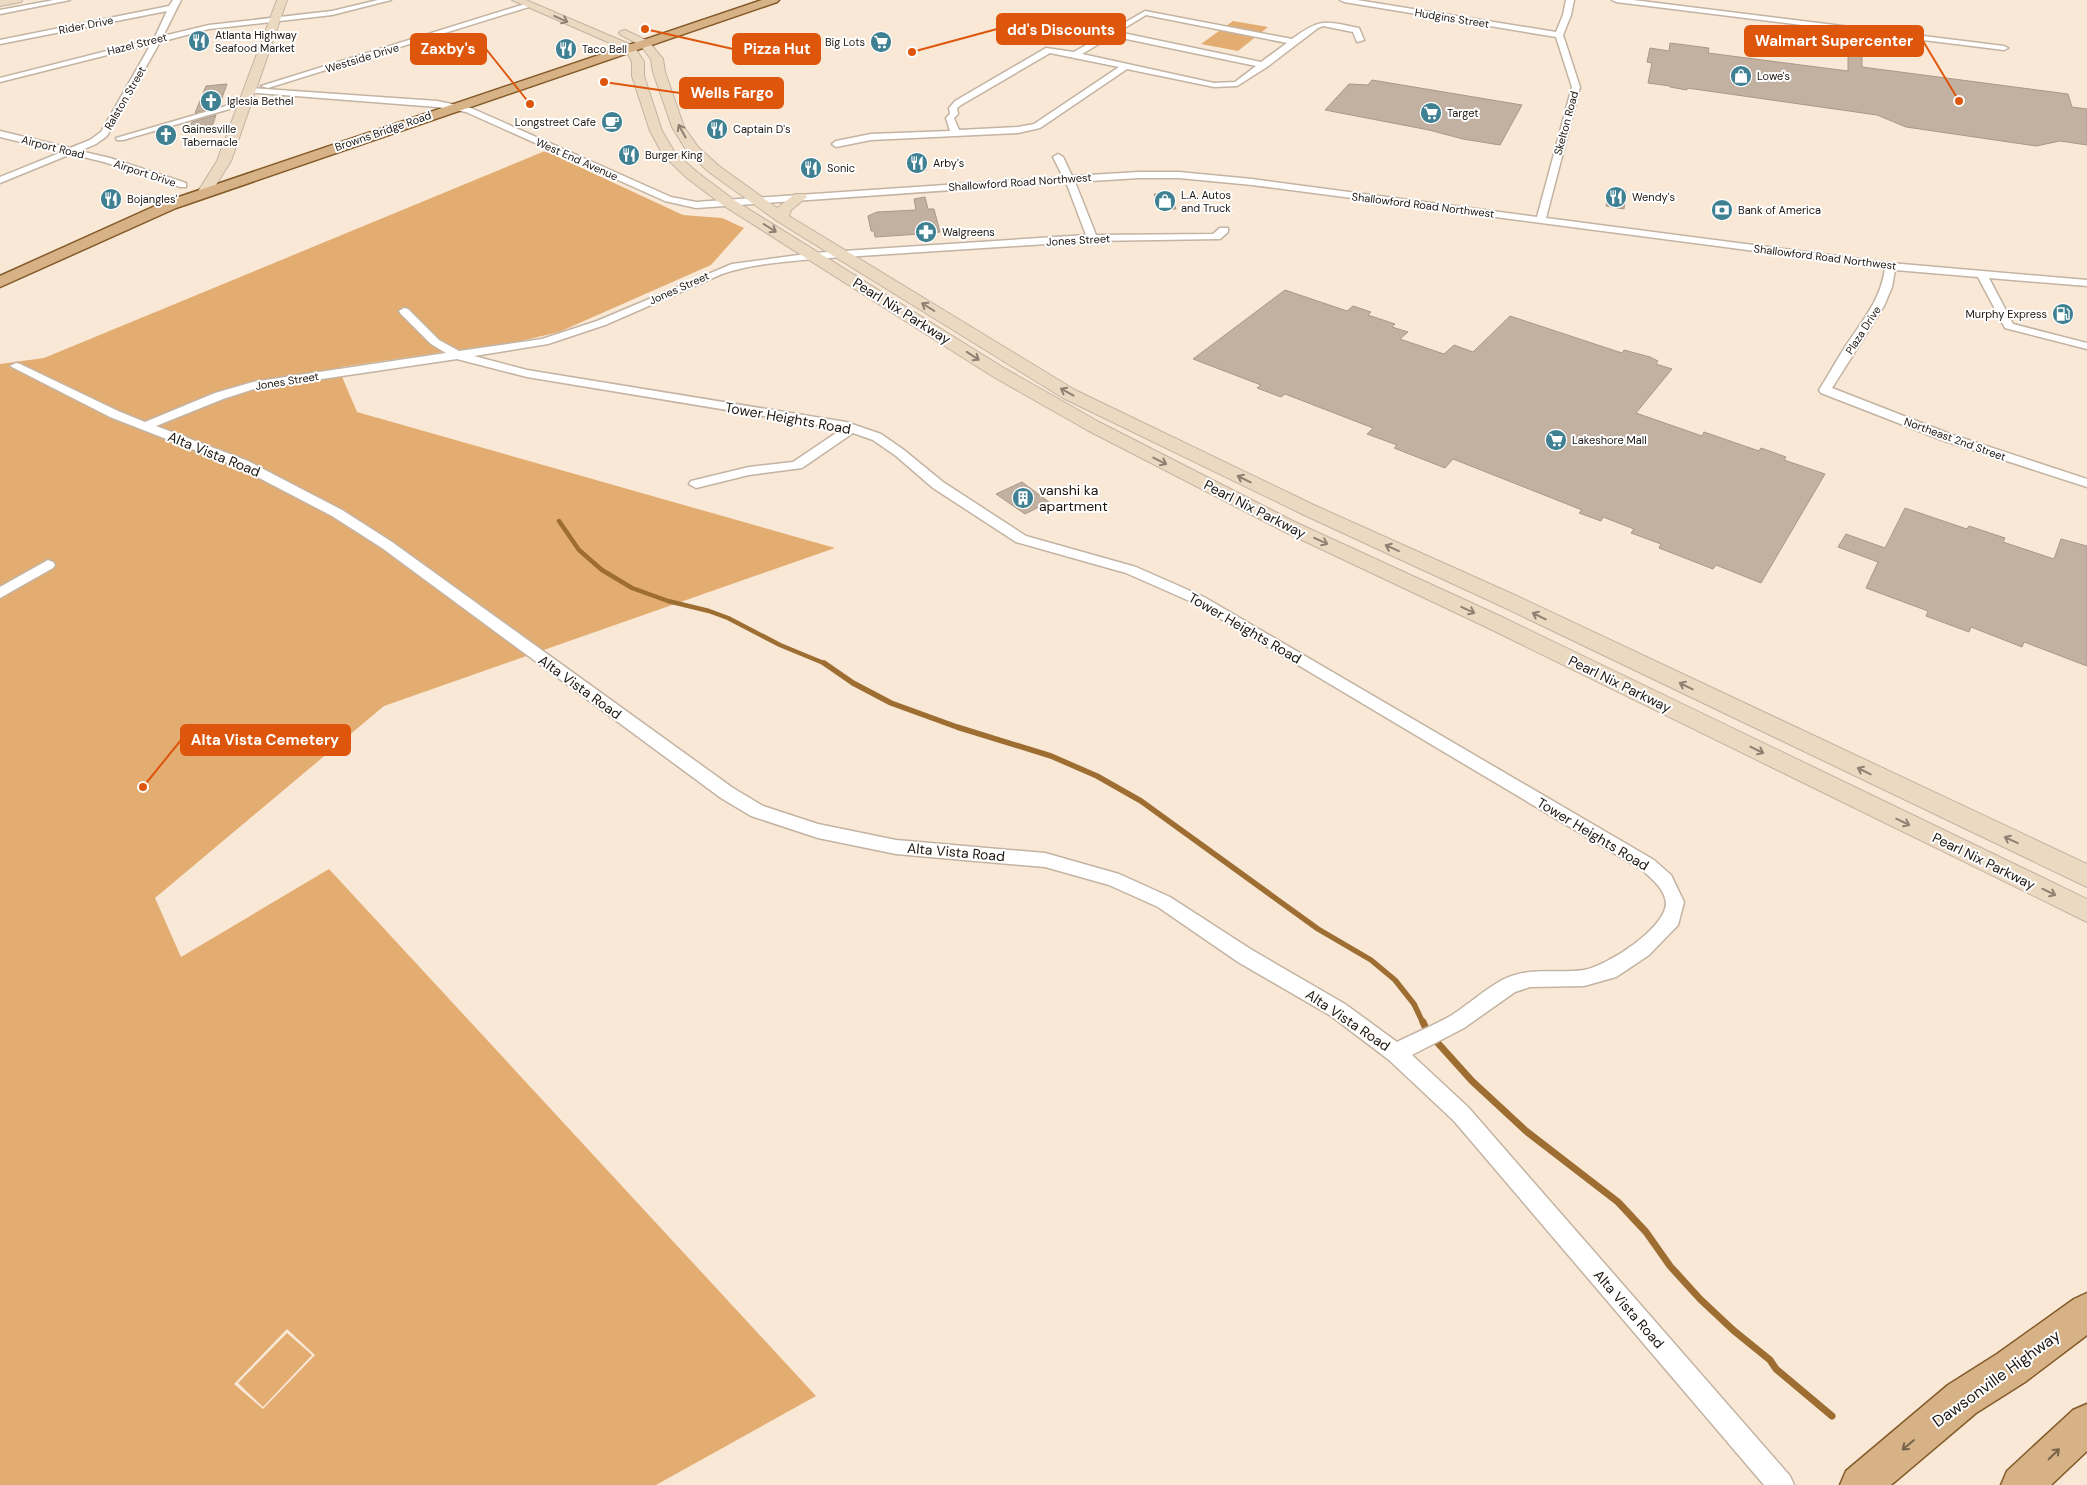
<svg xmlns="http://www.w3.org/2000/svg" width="2087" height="1485" font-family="'DM Sans',sans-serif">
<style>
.green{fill:#e3ad72;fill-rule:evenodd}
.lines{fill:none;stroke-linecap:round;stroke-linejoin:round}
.stream-far2{stroke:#9e6d32;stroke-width:4.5}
.stream-far1{stroke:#9e6d32;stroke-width:5.5}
.stream{stroke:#9e6d32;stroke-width:7}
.building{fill:#c2b1a0;stroke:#a89888}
.minor-casing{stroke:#c3b3a2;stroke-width:3}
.secondary-casing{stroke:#c3b3a2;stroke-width:2}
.primary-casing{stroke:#835a28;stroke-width:3}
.minor{fill:#fff;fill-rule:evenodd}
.secondary{fill:#ebd9c2;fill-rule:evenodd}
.primary{fill:#d6b286;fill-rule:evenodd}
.oneway{stroke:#8e8172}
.oneway2{stroke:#79644b}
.labels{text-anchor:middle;stroke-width:4;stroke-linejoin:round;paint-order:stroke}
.far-street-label{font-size:11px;fill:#1c1610;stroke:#fff}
.far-poi-label{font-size:11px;fill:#1c1610;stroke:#fff;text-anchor:start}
.street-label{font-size:14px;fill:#1c1610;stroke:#fff}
.poi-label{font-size:14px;fill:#1c1610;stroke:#fff;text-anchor:start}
.near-street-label{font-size:16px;fill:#1c1610;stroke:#fff}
.leader{fill:none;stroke:#de560c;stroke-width:2}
.callout-dot{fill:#de560c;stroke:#fff;stroke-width:2}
.callout{fill:#de560c;stroke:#de560c;stroke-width:2}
.callout-label{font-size:15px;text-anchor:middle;font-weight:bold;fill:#fff}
</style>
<rect width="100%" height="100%" fill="#f9e8d6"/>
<g class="green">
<polygon points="1233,21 1268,27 1238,51 1201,44"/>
<path d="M545,151L683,215L722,218L744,228L711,265L559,332L521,341L341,367L343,379L357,412L835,548L384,706L155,898L181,957L329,869L816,1396L656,1485H0V364L44,358ZM287,1329L315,1355L263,1409L234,1384Z"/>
<polygon points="287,1333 312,1355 263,1407 238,1383"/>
</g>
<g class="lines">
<polyline class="stream-far2" points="559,521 579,550 602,570 632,588 668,601 709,611 728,618 780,645 826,664"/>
<polyline class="stream-far1" points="824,663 853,683 891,703 957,727 1051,756 1097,776 1141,801 1318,929 1371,960 1395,980 1414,1004 1423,1023"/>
<polyline class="stream" points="1423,1022 1427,1031 1472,1081 1526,1131 1618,1202 1646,1232 1670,1266 1700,1299 1733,1330 1770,1360 1776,1369 1832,1416"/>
</g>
<g class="building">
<polygon points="1670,43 1709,48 1708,53 1848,71 1848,55 1862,57 1862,67 2068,94 2072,107 2087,109 2087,145 2060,141 2036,146 1906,127 1877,115 1687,88 1687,90 1670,87 1670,86 1648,83 1652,63 1647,62 1650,48 1669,51"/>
<polygon points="1372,80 1522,105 1500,145 1463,139 1429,130 1325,110 1349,84 1368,85"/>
<polygon points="227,84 219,106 195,113 206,86"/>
<polygon points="216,115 213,124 188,131 192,122"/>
<polygon points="924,156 926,170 913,171 910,157"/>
<polygon points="1610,188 1626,191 1624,209 1606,206"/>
<polygon points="1170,193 1176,209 1160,209 1154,194"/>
<polygon points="925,197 928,209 934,209 940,232 933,233 934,237 921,238 920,234 875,237 874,231 871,231 868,216 877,212 916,210 914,199"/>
<polygon points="1285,290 1347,311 1353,306 1371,312 1368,315 1395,324 1392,327 1408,332 1400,339 1444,354 1454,345 1473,352 1510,316 1622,353 1624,350 1650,357 1658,361 1656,364 1672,369 1636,413 1702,436 1704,432 1759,451 1761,448 1786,457 1784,460 1825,474 1761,583 1716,565 1713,569 1659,548 1661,544 1631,533 1634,529 1603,517 1601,521 1579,513 1582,510 1453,459 1445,468 1394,448 1397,445 1367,434 1373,428 1285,394 1281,397 1257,388 1261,385 1193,359"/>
<polygon points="1022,482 1049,502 1025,514 996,494"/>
<polygon points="1905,508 1967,529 1969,526 2005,538 2003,542 2054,559 2061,539 2087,546 2087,666 2024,642 2022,647 1971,627 1969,632 1926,616 1928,611 1866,588 1878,562 1838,547 1846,534 1885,548"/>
</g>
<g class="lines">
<g class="minor-casing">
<g id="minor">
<polygon points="54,0 70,0 0,14 0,10"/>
<polygon points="173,0 181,0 163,36 209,25 332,11 378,0 391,0 332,15 209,29 160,42 107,136 96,144 80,151 110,158 186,183 186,187 180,187 104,162 71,154 0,183 0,177 62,152 0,137 0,131 70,148 90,140 101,132 151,44 0,82 0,78 154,39 167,11 0,44 0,40 169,6"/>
<path d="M1340,0H1357L1556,32L1563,15L1566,0H1574L1571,15L1563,35L1580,87L1546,218L1890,263L2087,280V286L1989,278L2013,324L2087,343V349L2005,328L1978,277L1895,270L1892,287L1884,306L1832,388L1950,434L2087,479V487L1942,440L1821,393L1819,390C1828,376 1836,361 1845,347C1862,321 1881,300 1885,268L1252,185L1179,178H1139L1075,182L1096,235L1213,234L1220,228H1228V232L1220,239L1092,241L813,259C783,262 751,264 722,274L605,325L548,344L474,356L527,370L846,422L881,434L904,450L943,482L1026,536L1136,567L1204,597L1654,860L1671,875L1684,902L1678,925L1649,955L1616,977L1584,986L1530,987L1515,992L1464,1028L1412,1055L1468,1107L1790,1476L1794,1485H1764L1454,1121L1389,1060L1331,1016L1238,962L1158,907L1109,885L1045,867L896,854L818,838L751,816L721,798L382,548L332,516L238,467L110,417L10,366L16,363L20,364L118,411L145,422L215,393L253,382L446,353L431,344L400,313L399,311L404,308L408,309L439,340L459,351L542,339L597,321L732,264L813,253L1086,235L1066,182L696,208L665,201L466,112L437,107L246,92L245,90L249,88L437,101L471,108L671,197L696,202L1063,177L1053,157L1058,154L1063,157L1072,176L1139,172H1179L1252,179L1537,217L1572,87L1556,37L1344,2ZM457,359L527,377L842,429L793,462L749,467L691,481L689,484L696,488L749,475L802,468L853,433L873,440L896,456L933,488L1016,542L1126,573L1194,603L1642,870C1651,878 1665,889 1666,903C1666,928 1607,966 1584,970C1556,974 1529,966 1502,980C1484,990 1469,1004 1452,1015C1435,1025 1415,1033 1397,1042L1345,1004L1252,950L1170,897L1119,874L1045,853L896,840L818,824L763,806L733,788L392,542L342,510L248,461L156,426L223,399L254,389Z"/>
<polygon points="1612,0 1633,0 2004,46 2008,48 2004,50 1616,2"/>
<polygon points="528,3 535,5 268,88 261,86"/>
<path d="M1145,11L1292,39C1321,18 1324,21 1359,28L1364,40L1357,42L1353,32L1323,26L1318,28L1267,67L1237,86L1214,87L1127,69L1040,128L1018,133L871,140L836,147L832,144L836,141L871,134L950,131L946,118L950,114L949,108L955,101L1046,48L1074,52ZM1146,15L1287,43L1261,62L1118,32ZM1112,36L1256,66L1235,82L1214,83L1082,54ZM1050,53L1119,67L1034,124L1018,127L959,130L954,118L958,114L957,108L961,105Z"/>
<polygon points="243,101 250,103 123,140 117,140 116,138"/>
<polygon points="48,560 53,562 55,565 53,568 0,598 0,587"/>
</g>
</g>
<g class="secondary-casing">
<g id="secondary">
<polygon points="0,0 22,0 21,2 0,6"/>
<polygon points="277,0 287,0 231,161 209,196 199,196 197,193 217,161"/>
<polygon points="512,0 526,0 634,46 644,62 644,76 662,131 675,153 697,172 734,200 1004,368 1099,422 1297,523 1500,616 2087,899 2087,922 1484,626 1283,531 1087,430 992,376 724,206 687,178 663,155 650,131 632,76 632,62 626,50"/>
<polygon points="625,30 648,41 663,59 665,72 684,127 698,147 719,166 777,208 795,194 805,194 807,197 791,210 789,216 1075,390 1316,506 1517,596 2087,864 2087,887 1501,606 1302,514 1063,398 777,221 709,172 688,153 672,127 653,72 651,59 640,45 621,35 619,33 621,31"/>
</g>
</g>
<g class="primary-casing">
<g id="primary">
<polygon points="762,0 779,0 777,2 176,208 0,287 0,276 164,202"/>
<polygon points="2087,1293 2087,1335 2025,1382 1976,1413 1891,1485 1840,1485 1846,1471 1948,1385 1997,1354 2074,1299"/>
<polygon points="2087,1404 2087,1451 2051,1485 2001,1485 2007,1471 2073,1410"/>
</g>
</g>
<use href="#minor" class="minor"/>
<use href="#secondary" class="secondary"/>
<use href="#primary" class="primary"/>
</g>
<defs><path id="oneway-shaft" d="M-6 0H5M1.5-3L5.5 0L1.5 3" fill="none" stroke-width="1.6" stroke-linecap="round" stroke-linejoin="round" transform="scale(1.25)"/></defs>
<g class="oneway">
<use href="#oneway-shaft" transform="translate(561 19) rotate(24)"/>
<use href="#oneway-shaft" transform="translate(682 131) rotate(-119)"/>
<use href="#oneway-shaft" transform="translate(770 228) rotate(32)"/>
<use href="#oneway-shaft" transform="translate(928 307) rotate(-148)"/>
<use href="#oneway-shaft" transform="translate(973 356) rotate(33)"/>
<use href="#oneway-shaft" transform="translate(1067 392) rotate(-151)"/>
<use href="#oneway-shaft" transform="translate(1160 461) rotate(27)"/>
<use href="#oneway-shaft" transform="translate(1244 479) rotate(-154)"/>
<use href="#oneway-shaft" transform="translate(1321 541) rotate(25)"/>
<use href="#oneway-shaft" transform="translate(1392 548) rotate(-156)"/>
<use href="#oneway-shaft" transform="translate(1468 610) rotate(25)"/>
<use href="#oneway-shaft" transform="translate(1539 616) rotate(-154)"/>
<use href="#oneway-shaft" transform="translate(1686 686) rotate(-154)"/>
<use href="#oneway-shaft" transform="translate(1757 750) rotate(26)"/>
<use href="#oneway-shaft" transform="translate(1864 771) rotate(-154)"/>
<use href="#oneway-shaft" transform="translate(1903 822) rotate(26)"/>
<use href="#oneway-shaft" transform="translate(2011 840) rotate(-155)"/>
<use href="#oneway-shaft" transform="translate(2049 892) rotate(26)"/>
</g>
<g class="oneway2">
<use href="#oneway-shaft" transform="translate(1908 1445) rotate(140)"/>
<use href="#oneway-shaft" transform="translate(2054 1454) rotate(-44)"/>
</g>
<defs>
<g id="restaurant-disc" transform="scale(1.125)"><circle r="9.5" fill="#3f8092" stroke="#fff"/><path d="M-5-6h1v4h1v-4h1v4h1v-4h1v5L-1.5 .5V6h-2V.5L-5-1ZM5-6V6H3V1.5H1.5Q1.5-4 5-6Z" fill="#fff"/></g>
<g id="supermarket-disc" transform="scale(1.125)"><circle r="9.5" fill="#3f8092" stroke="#fff"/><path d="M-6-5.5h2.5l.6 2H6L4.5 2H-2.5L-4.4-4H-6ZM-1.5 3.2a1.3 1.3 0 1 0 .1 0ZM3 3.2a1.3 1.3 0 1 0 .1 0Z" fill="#fff"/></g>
<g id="shop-disc" transform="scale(1.125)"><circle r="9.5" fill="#3f8092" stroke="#fff"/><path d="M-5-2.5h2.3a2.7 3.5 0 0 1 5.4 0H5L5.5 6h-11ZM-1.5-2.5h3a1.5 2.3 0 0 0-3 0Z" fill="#fff"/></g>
<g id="church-disc" transform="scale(1.125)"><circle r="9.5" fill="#3f8092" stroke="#fff"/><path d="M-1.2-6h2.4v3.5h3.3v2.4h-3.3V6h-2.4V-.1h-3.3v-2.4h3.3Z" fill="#fff"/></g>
<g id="cafe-disc" transform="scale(1.125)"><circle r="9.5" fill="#3f8092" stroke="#fff"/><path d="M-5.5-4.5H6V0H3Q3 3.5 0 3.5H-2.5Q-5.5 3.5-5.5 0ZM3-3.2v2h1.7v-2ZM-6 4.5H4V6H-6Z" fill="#fff"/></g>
<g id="bank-disc" transform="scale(1.125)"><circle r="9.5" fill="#3f8092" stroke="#fff"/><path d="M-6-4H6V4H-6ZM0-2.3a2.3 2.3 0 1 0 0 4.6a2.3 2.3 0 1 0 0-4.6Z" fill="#fff"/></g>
<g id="pharmacy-disc" transform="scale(1.125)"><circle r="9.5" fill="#3f8092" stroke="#fff"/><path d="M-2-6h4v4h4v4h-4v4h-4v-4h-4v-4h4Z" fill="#fff"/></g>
<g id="fuel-disc" transform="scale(1.125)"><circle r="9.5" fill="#3f8092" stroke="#fff"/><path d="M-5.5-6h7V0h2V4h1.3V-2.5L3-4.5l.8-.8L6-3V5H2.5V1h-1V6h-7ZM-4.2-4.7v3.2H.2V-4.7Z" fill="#fff"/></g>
<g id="building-disc" transform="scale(1.125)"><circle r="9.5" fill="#3f8092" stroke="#fff"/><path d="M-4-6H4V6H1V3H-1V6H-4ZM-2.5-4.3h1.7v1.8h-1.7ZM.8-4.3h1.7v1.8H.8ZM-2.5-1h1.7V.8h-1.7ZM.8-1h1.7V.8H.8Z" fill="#fff"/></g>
</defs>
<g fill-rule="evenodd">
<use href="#restaurant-disc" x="199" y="41"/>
<use href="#supermarket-disc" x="881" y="42"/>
<use href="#restaurant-disc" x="566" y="49"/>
<use href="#shop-disc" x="1741" y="76"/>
<use href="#church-disc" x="211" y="101"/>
<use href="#supermarket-disc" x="1431" y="113"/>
<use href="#cafe-disc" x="612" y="122"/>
<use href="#restaurant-disc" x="717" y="129"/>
<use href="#church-disc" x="166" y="135"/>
<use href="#restaurant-disc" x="629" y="155"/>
<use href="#restaurant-disc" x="917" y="163"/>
<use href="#restaurant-disc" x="811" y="168"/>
<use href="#restaurant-disc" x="1616" y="197"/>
<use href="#restaurant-disc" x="111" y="199"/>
<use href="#shop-disc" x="1165" y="201"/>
<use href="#bank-disc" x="1722" y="210"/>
<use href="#pharmacy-disc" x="926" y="232"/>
<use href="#fuel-disc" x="2063" y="314"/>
<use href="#supermarket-disc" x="1556" y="440"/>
<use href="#building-disc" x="1023" y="498"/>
</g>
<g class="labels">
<g class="far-street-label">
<text transform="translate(1452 18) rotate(9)" y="4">Hudgins Street</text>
<text transform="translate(86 25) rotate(-11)" y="4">Rider Drive</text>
<text transform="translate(137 44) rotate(-14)" y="4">Hazel Street</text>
<text transform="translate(362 58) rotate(-17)" y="4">Westside Drive</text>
<text transform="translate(125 98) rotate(-60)" y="4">Ralston Street</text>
<text transform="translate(1566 123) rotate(-75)" y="4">Skelton Road</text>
<text transform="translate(383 131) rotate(-19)" y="4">Browns Bridge Road</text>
<text transform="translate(53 147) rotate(14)" y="4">Airport Road</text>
<text transform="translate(577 159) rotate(24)" y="4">West End Avenue</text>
<text transform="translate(145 173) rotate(18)" y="4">Airport Drive</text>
<text transform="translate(1020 182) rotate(-4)" y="4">Shallowford Road Northwest</text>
<text transform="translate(1423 205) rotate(7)" y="4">Shallowford Road Northwest</text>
<text transform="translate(1078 240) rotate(-3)" y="4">Jones Street</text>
<text transform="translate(1825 257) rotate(7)" y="4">Shallowford Road Northwest</text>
<text transform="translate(679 288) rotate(-24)" y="4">Jones Street</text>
<text transform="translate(1863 330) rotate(-57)" y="4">Plaza Drive</text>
<text transform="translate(287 381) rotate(-9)" y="4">Jones Street</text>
<text transform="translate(1955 439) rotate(20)" y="4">Northeast 2nd Street</text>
</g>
<g class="far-poi-label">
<text x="215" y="39">Atlanta Highway<tspan x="215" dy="13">Seafood Market</tspan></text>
<text x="865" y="46" text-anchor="end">Big Lots</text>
<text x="582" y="53">Taco Bell</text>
<text x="1757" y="80">Lowe's</text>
<text x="227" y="105">Iglesia Bethel</text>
<text x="1447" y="117">Target</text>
<text x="596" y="126" text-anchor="end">Longstreet Cafe</text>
<text x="182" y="133">Gainesville<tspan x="182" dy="13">Tabernacle</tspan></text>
<text x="733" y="133">Captain D's</text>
<text x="645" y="159">Burger King</text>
<text x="933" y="167">Arby's</text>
<text x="827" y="172">Sonic</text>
<text x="1181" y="199">L.A. Autos<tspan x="1181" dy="13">and Truck</tspan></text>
<text x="1632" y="201">Wendy's</text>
<text x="127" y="203">Bojangles'</text>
<text x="1738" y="214">Bank of America</text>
<text x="942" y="236">Walgreens</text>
<text x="2047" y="318" text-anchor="end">Murphy Express</text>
<text x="1572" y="444">Lakeshore Mall</text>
</g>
<g class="street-label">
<text transform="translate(902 311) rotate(32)" y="5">Pearl Nix Parkway</text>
<text transform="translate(788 418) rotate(10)" y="5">Tower Heights Road</text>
<text transform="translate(214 454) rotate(22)" y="5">Alta Vista Road</text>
<text transform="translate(1255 509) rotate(27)" y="5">Pearl Nix Parkway</text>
<text transform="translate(1245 628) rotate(30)" y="5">Tower Heights Road</text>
<text transform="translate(1620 684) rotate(26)" y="5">Pearl Nix Parkway</text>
<text transform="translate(580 687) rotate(36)" y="5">Alta Vista Road</text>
<text transform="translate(1593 834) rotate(31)" y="5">Tower Heights Road</text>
<text transform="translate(956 852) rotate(5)" y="5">Alta Vista Road</text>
<text transform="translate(1984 861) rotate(26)" y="5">Pearl Nix Parkway</text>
<text transform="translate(1348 1020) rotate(34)" y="5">Alta Vista Road</text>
<text transform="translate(1629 1309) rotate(49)" y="5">Alta Vista Road</text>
</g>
<g class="poi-label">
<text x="1039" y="495">vanshi ka<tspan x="1039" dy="16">apartment</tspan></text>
</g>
<g class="near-street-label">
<text transform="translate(1996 1378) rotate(-36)" y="6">Dawsonville Highway</text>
</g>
</g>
<path class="leader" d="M912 52L997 29M1959 101L1923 41M645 29L733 49M530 104L486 49M604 82L680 93M143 787L181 740"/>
<g class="callout-dot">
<circle cx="912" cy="52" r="5"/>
<circle cx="1959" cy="101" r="5"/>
<circle cx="645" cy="29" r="5"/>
<circle cx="530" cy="104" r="5"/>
<circle cx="604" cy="82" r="5"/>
<circle cx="143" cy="787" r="5"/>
</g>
<g class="callout">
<rect x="997" y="14" width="128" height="30" rx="5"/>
<rect x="1745" y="26" width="178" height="30" rx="5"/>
<rect x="733" y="34" width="87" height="30" rx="5"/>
<rect x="411" y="34" width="75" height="30" rx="5"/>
<rect x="680" y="78" width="103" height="30" rx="5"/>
<rect x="181" y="725" width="169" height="30" rx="5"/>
</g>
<g class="callout-label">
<text x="1061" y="35">dd's Discounts</text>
<text x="1834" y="46">Walmart Supercenter</text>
<text x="777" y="54">Pizza Hut</text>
<text x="448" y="54">Zaxby's</text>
<text x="732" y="98">Wells Fargo</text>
<text x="265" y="745">Alta Vista Cemetery</text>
</g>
</svg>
